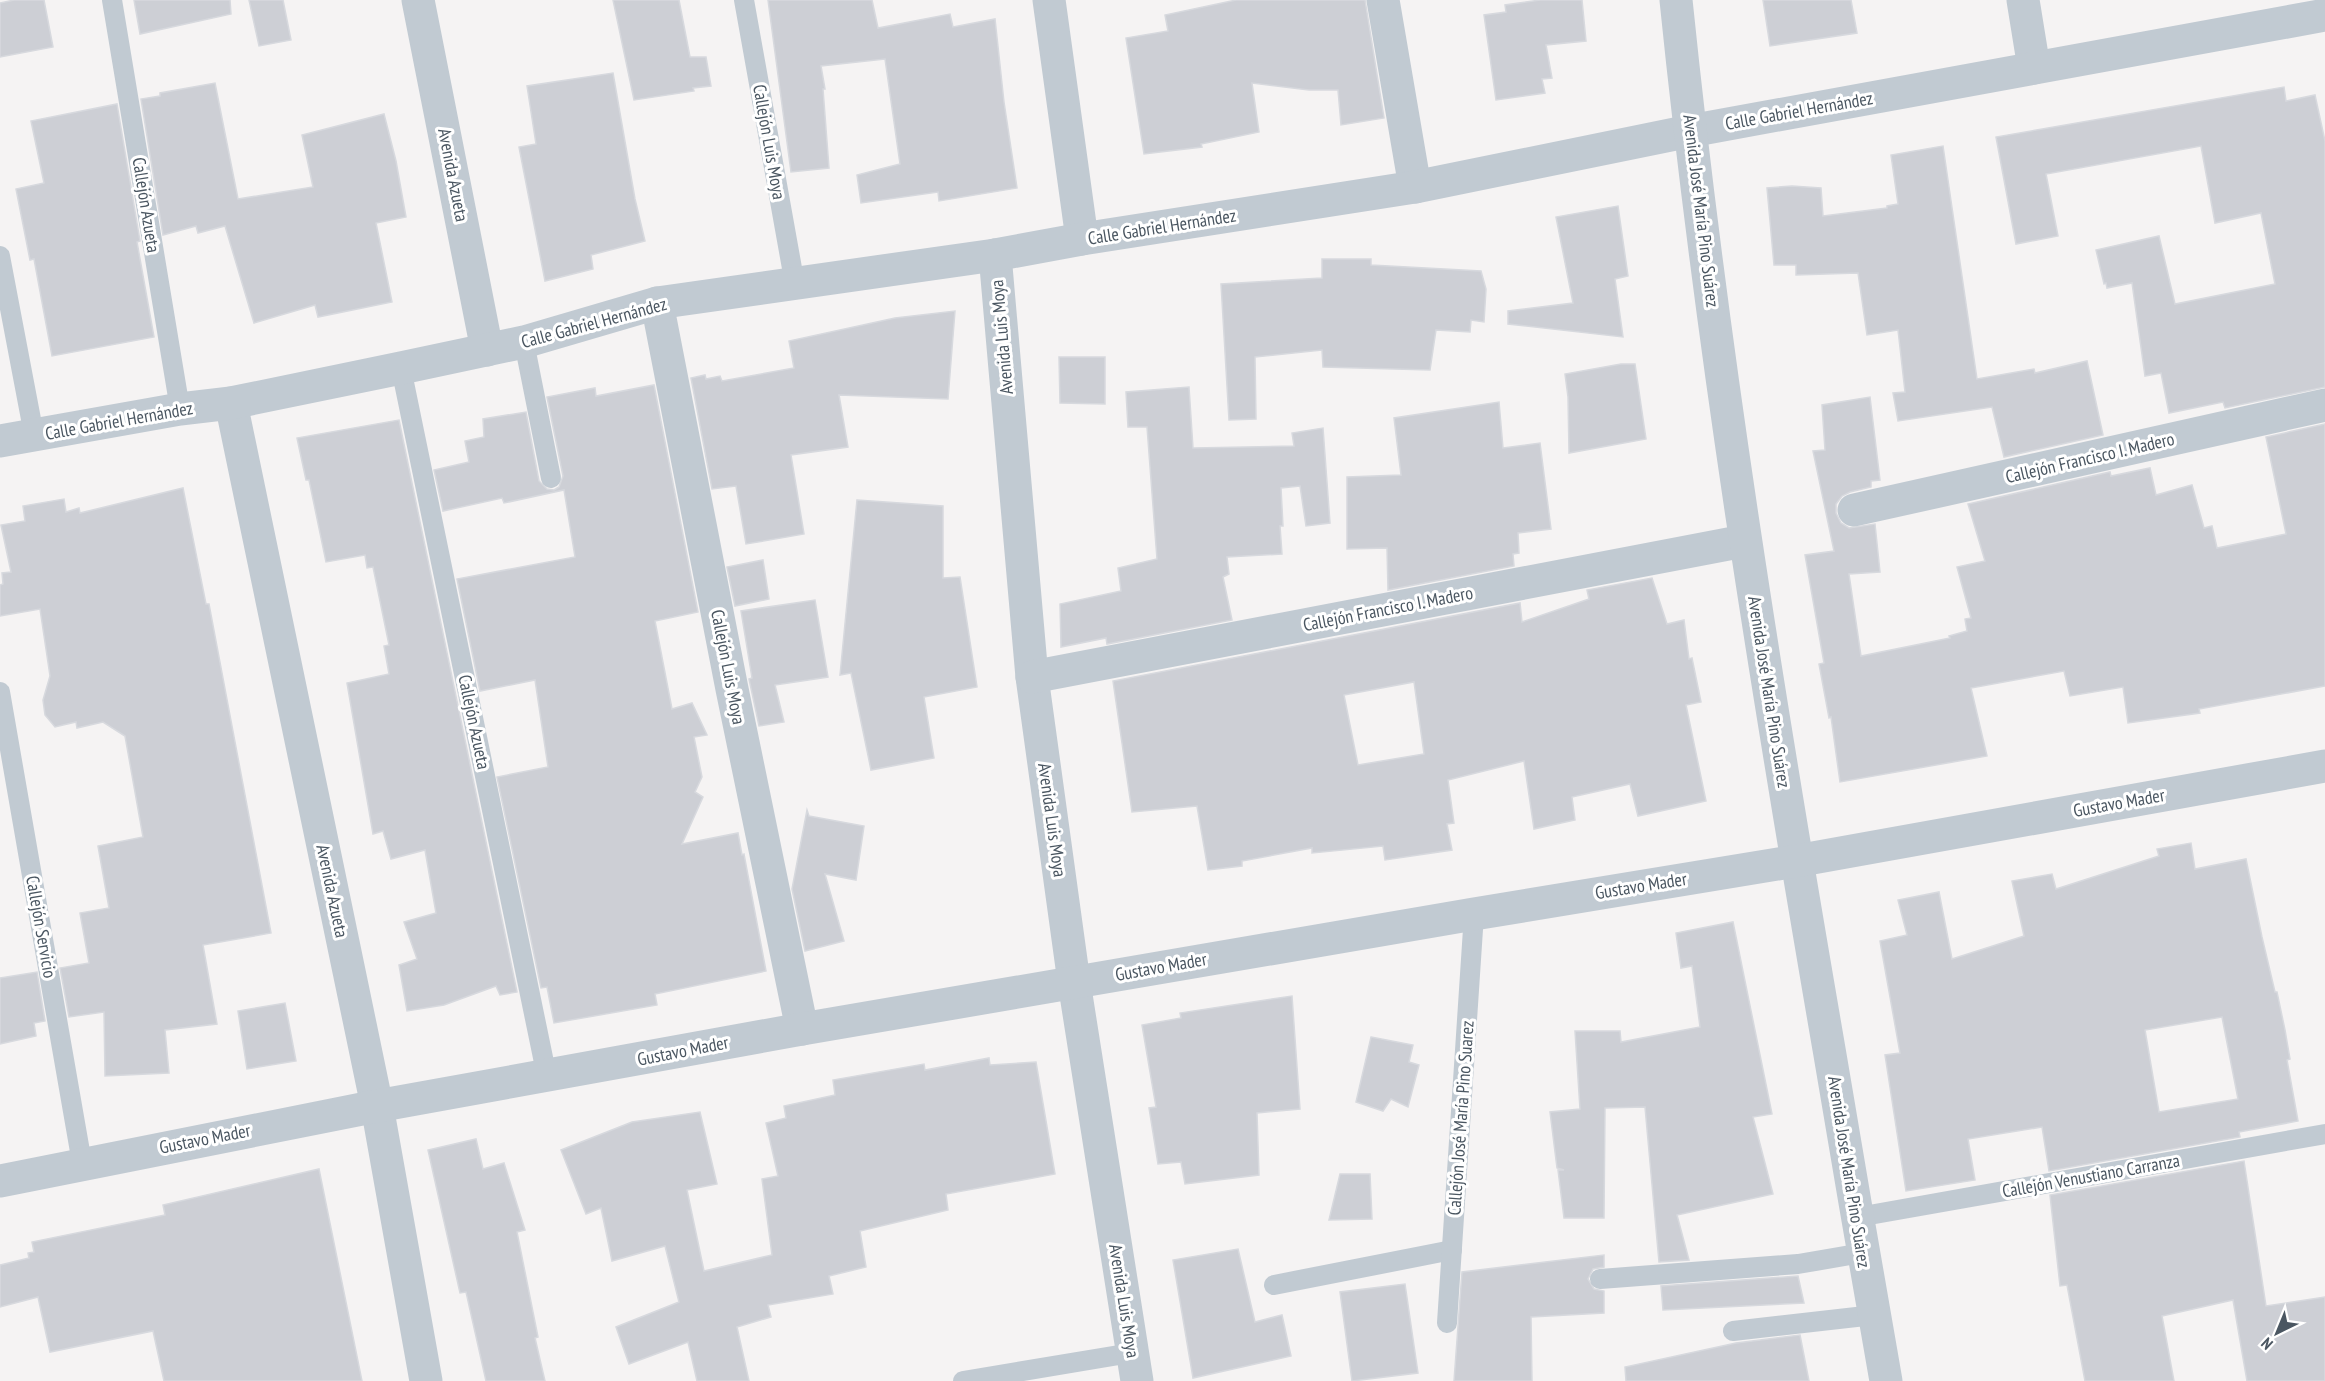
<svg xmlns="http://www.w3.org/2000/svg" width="2325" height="1381" font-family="'PT Sans Narrow',sans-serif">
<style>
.building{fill:#cdcfd5;stroke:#d7d9de;stroke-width:1.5;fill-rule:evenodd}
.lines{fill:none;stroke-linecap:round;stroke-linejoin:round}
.service{stroke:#c1cad2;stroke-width:20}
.minor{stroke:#c1cad2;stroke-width:33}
.tertiary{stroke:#c1cad2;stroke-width:33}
.labels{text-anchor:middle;stroke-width:6;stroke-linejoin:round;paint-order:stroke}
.street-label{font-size:18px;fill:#4a5661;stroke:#fff}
</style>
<rect width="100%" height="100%" fill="#f5f3f3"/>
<g class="building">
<polygon points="14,0 44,0 53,47 0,57 0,3"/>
<polygon points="134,0 230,0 231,14 140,34"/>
<polygon points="249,0 283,0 291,40 259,46"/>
<polygon points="613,0 679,0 690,57 706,57 711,86 693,88 694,91 634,100"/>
<polygon points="768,0 872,0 878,28 950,14 953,27 995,19 1004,102 1017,188 939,201 938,192 861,203 857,175 900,164 885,59 821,66 825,89 823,89 829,168 791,172"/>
<polygon points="1236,0 1365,0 1384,118 1341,125 1338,90 1309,90 1252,83 1259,132 1201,144 1202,147 1144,154 1126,38 1168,31 1165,15"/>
<polygon points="1540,0 1582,0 1586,41 1546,45 1552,78 1542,79 1545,93 1496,100 1484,15 1506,12 1505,5"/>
<polygon points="1763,0 1851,0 1857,33 1770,46"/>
<polygon points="613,73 635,199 645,241 591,255 593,269 545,281 519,147 536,144 527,86"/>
<polygon points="215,83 238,199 313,187 302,135 384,114 396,161 406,217 376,223 392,302 318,317 315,305 254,323 225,226 198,233 196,226 163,235 141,99 160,96 160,93"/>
<polygon points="2284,87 2286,101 2315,95 2325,141 2325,387 2225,408 2223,402 2169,413 2161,373 2145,376 2132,283 2107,288 2106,283 2104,284 2096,250 2159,236 2175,304 2275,284 2261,213 2215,223 2201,146 2046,174 2058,236 2016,244 1996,137"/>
<polygon points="117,104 140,241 137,242 154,337 52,356 34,259 30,260 16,189 44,183 31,121"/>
<polygon points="1943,146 1977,379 2034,369 2035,373 2087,361 2103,435 2004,457 1992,407 1898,421 1893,393 1905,392 1898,330 1867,335 1858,273 1796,275 1796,265 1774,265 1767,188 1792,186 1821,188 1823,216 1887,208 1887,206 1898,204 1891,155"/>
<polygon points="1618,206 1628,276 1615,279 1623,337 1508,324 1508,311 1573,303 1556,217"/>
<polygon points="1322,259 1371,259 1371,265 1481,271 1486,289 1484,322 1471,320 1470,332 1436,330 1430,370 1323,367 1322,350 1255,357 1256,419 1229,420 1221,284 1322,278"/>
<polygon points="955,311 948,399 839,395 848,447 791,455 804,534 746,544 736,486 712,489 691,378 705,375 706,379 720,376 722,381 794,368 789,341 895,318"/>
<polygon points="1059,357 1105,357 1105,404 1060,403"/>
<polygon points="1621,364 1635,364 1646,439 1569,453 1568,397 1565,374"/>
<polygon points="654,385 698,612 655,621 672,709 692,703 707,735 694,737 702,777 695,792 703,797 682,844 738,833 742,855 744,854 766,971 655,994 657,1005 554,1023 547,987 541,988 497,777 548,767 535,680 480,691 457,579 575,557 564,490 504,503 502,498 443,511 434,470 469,462 465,441 484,437 483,419 526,412 539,481 547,489 554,490 559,487 563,476 547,397 595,388 596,396"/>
<polygon points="1189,387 1193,448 1294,446 1292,433 1323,428 1330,523 1306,526 1300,486 1281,488 1283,526 1280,526 1282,554 1227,557 1229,574 1223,577 1232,620 1107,644 1106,638 1061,647 1060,604 1121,591 1118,568 1157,559 1147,427 1128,427 1126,392"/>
<polygon points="1870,397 1880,480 1871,481 1871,487 1850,492 1842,496 1836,504 1836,513 1841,523 1849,528 1875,524 1880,572 1849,574 1861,656 1950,638 1949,636 1967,631 1965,619 1971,618 1957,567 1985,561 1968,504 2110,472 2111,476 2150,468 2156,495 2192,485 2204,528 2212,526 2217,548 2286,534 2266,437 2325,424 2325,686 2199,709 2200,713 2128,723 2123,687 2070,696 2064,671 1971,688 1987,756 1840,782 1831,717 1829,718 1819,664 1824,663 1805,555 1834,551 1813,451 1825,450 1822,405"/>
<polygon points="1499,402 1503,448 1540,443 1551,529 1518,533 1519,553 1513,554 1514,566 1388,590 1387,548 1347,549 1347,477 1401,475 1394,418"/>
<polygon points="399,420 517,992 500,995 496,986 444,1005 407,1011 399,965 417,959 404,922 436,913 425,850 391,859 383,831 373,834 347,683 389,674 384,646 389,645 373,567 367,568 365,555 326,562 309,480 306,480 297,438"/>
<polygon points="183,488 206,604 209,604 271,933 203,945 217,1024 165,1030 169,1073 105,1076 104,1012 69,1017 60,968 89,963 80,913 109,908 98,846 143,837 125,736 103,722 77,728 76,722 55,727 45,715 43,700 50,676 40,609 0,616 0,585 3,584 2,573 11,572 1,525 25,521 23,506 64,499 66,512 79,508 80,513"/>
<polygon points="857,500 943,506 943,578 960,577 977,687 924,697 934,758 871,770 851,673 840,675"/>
<polygon points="763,560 769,599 735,606 727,567"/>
<path d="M1652,578L1667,624L1684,620L1689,659L1692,658L1701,702L1686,705L1706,801L1638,816L1630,784L1572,797L1575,820L1534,829L1524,761L1448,780L1454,823L1447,824L1452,850L1385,860L1383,846L1312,853V848L1242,861V866L1208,870L1197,806L1132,812L1113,681L1520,603L1522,622L1589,599L1587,590ZM1414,682L1424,754L1358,765L1344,695Z"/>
<polygon points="815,600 828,677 775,685 784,722 759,726 749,679 752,678 741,611"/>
<polygon points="807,810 809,816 864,826 856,880 825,874 844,941 805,951 792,889"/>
<path d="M2191,843L2195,869L2246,859L2262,937L2275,992H2277L2285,1030L2290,1059L2287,1060L2298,1121L2239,1132L2240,1137L2049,1171L2042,1127L1968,1139L1975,1180L1906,1191L1885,1055L1900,1053L1880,941L1907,935L1898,900L1939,892L1952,959L2024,936L2012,881L2052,874L2056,889L2159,856L2157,849ZM2222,1017L2238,1099L2159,1112L2145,1030Z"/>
<polygon points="1733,922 1772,1114 1753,1117 1773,1194 1677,1215 1689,1260 1659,1262 1645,1107 1605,1108 1604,1218 1564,1218 1558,1170 1564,1170 1557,1168 1550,1112 1580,1109 1575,1031 1620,1031 1621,1042 1700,1027 1692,966 1681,968 1676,933"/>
<polygon points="37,972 45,1021 34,1023 36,1036 0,1044 0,978"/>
<polygon points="1292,996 1300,1109 1257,1113 1259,1175 1185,1184 1181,1162 1158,1164 1149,1108 1156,1107 1142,1025 1181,1018 1180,1013"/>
<polygon points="285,1003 296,1061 247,1069 238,1011"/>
<polygon points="1371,1037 1413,1045 1409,1062 1419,1065 1408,1107 1391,1099 1383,1111 1356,1102"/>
<polygon points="989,1058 990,1065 1036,1062 1055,1174 946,1194 948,1210 860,1231 866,1267 829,1276 833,1294 768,1305 771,1317 737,1327 749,1381 697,1381 688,1342 629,1364 616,1327 679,1302 665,1246 612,1261 601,1208 586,1214 561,1150 632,1122 700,1112 717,1184 687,1190 704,1271 772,1255 762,1179 778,1176 766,1123 786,1118 784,1106 835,1095 833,1080 924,1064 925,1070"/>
<polygon points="476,1139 483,1169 504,1163 525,1230 517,1232 538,1337 535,1338 545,1381 486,1381 466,1292 460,1293 428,1150"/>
<polygon points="2244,1161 2266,1306 2325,1297 2325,1381 2247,1381 2233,1300 2162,1316 2174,1381 2085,1381 2067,1285 2060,1286 2050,1195"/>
<polygon points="319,1169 362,1381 164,1381 153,1331 50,1352 38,1297 0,1307 0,1265 29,1258 28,1253 34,1252 32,1242 165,1215 163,1205"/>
<polygon points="1340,1174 1370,1174 1372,1219 1329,1220"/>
<polygon points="1238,1249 1255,1322 1282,1315 1291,1356 1193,1378 1173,1260"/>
<polygon points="1604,1255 1604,1267 1593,1269 1588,1279 1594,1289 1604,1291 1604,1313 1531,1317 1532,1381 1454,1381 1462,1272"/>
<polygon points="1798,1276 1804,1303 1663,1310 1661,1286"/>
<polygon points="1405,1284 1418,1373 1352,1381 1340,1292"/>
<polygon points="1800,1335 1809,1381 1626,1381 1625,1367 1736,1343"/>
</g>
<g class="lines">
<g class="service">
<polyline points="112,0 180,409"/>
<polyline points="744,0 795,285"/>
<polyline points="0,256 34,435"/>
<polyline points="524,342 551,478"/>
<polyline points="401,368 547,1077"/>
<polyline points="0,692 82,1163"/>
<polyline points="1858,1217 2325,1134"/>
<polyline points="1600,1279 1798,1264 1862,1253"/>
<polyline points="1274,1285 1452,1250"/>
<polyline points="1447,1323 1474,914"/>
<polyline points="1733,1331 1874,1315"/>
<polyline points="963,1381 1131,1353"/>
</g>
<g class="minor">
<polyline points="418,0 487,350"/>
<polyline points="1049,0 1082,239"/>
<polyline points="1383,0 1415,187"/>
<polyline points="2023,0 2034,68"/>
<polyline points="995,255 1032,677 1074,982 1137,1381"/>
<polyline points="657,303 732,689 802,1029"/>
<polyline points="231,403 377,1106 426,1381"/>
<polyline points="0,441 180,409 231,403 401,368 524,342 657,303 995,255 1082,239 1415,187 1690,131 2325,15"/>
<polyline points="1854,510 2325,405"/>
<polyline points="1032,677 1744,541"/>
</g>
<g class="tertiary">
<path d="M1676,0C1712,352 1769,701 1829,1049C1848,1160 1866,1270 1886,1381"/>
<polyline points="0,1181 377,1106 802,1029 1474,914 1796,861 2325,766"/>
</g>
</g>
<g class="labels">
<g class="street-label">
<text transform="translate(1799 111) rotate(-10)" y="6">Calle Gabriel Hernández</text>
<text transform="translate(769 142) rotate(80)" y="6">Callejón Luis Moya</text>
<text transform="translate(453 175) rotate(79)" y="6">Avenida Azueta</text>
<text transform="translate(146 205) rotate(81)" y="6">Callejón Azueta</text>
<text transform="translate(1701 211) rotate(83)" y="6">Avenida José María Pino Suárez</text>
<text transform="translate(1162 227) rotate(-9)" y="6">Calle Gabriel Hernández</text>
<text transform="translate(594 323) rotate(-15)" y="6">Calle Gabriel Hernández</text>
<text transform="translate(1002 337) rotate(-95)" y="6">Avenida Luis Moya</text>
<text transform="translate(119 421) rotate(-10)" y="6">Calle Gabriel Hernández</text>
<text transform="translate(2090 458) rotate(-13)" y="6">Callejón Francisco I. Madero</text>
<text transform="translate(1388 609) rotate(-11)" y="6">Callejón Francisco I. Madero</text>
<text transform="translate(728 667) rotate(79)" y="6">Callejón Luis Moya</text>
<text transform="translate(1769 692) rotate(81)" y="6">Avenida José María Pino Suárez</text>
<text transform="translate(474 722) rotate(78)" y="6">Callejón Azueta</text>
<text transform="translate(2119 803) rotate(-10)" y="6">Gustavo Mader</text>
<text transform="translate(1052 820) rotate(82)" y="6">Avenida Luis Moya</text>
<text transform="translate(1641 886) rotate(-9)" y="6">Gustavo Mader</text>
<text transform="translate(332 891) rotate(78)" y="6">Avenida Azueta</text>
<text transform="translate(41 927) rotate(80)" y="6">Callejón Servicio</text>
<text transform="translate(1161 967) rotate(-10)" y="6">Gustavo Mader</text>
<text transform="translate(683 1051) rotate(-11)" y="6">Gustavo Mader</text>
<text transform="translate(1461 1118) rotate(-86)" y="6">Callejón José María Pino Suarez</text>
<text transform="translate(205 1139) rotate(-11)" y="6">Gustavo Mader</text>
<text transform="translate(1849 1172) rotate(81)" y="6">Avenida José María Pino Suárez</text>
<text transform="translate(2091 1176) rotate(-10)" y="6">Callejón Venustiano Carranza</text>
<text transform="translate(1124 1301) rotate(81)" y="6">Avenida Luis Moya</text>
</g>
</g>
<g transform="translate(2277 1333) rotate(223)" stroke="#ffffff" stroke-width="4.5" paint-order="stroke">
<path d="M0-4.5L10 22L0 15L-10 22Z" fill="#4a5661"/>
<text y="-9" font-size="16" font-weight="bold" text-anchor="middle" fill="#4a5661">N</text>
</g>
</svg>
